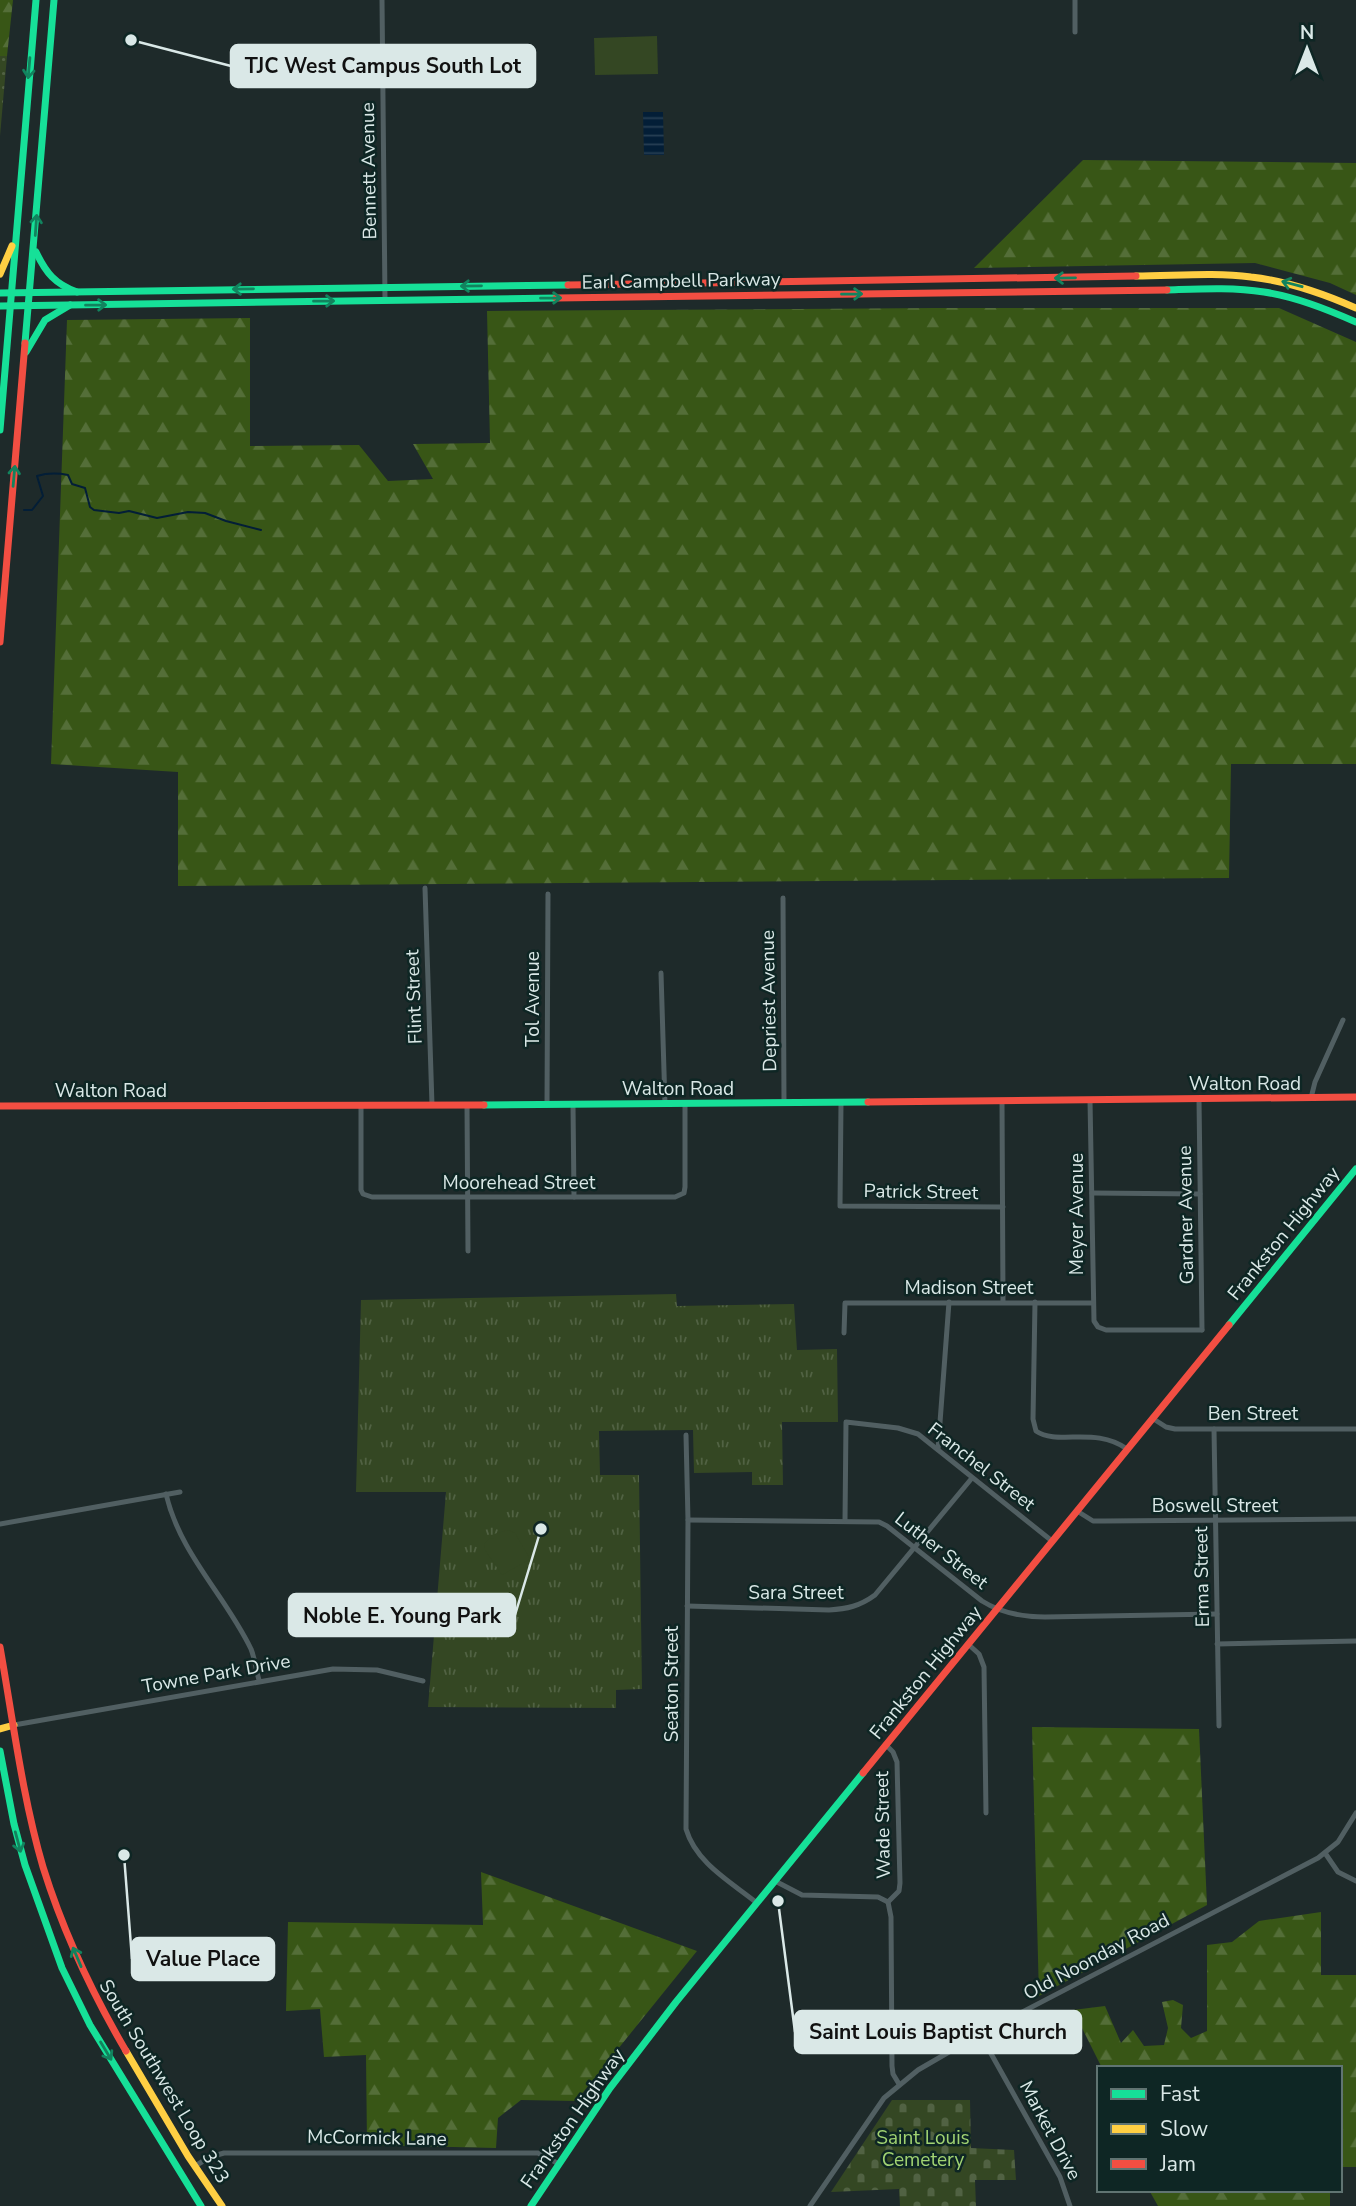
<svg xmlns="http://www.w3.org/2000/svg" width="1356" height="2206" font-family="'Nunito Sans',sans-serif">
<style>
.grass{fill:url(#grass-dots)}
.forest{fill:url(#forest-firs)}
.cemetery{fill:url(#cemetery-stones)}
.park{fill:url(#park-tufts)}
.pitch{fill:#344723}
.water{fill:url(#water-rules)}
.lines{fill:none;stroke-linecap:round;stroke-linejoin:round}
.stream{stroke:#031e37;stroke-width:2}
.street{stroke:#515f62;stroke-width:5}
.fast{stroke:#16e098;stroke-width:7}
.slow{stroke:#ffcf43;stroke-width:7}
.jam{stroke:#f24e42;stroke-width:7}
.oneway{stroke:#12835e}
.labels{text-anchor:middle;stroke-width:5;stroke-linejoin:round;paint-order:stroke}
.street-label{font-size:19px;fill:#dae8e7;stroke:#0e2624}
.park-label{font-size:19px;fill:#a1d372;stroke:#0e2624}
.leader{fill:none;stroke:#dae8e7;stroke-width:2.5}
.callout-dot{fill:#dae8e7;stroke:#0e2624;stroke-width:2.5}
.callout{fill:#dae8e7;stroke:#dae8e7;stroke-width:2.5}
.callout-label{font-size:21px;text-anchor:middle;font-weight:bold;fill:#111}
</style>
<defs>
<pattern id="grass-dots" width="8" height="8" patternUnits="userSpaceOnUse" patternTransform="scale(1.75)"><rect width="8" height="8" fill="#344723"/><path d="M2 2h.1M6 6h.1" fill="none" stroke="#516243" stroke-width="1.8" stroke-linecap="round"/></pattern>
<pattern id="forest-firs" width="22" height="20" patternUnits="userSpaceOnUse" patternTransform="scale(1.75)"><rect width="22" height="20" fill="#385616"/><path d="M5 1l3.5 6h-7zM16 11l3.5 6h-7z" fill="#546e38"/></pattern>
<pattern id="cemetery-stones" width="16" height="16" patternUnits="userSpaceOnUse" patternTransform="scale(1.75)"><rect width="16" height="16" fill="#344723"/><path d="M2 7V4a2 2 0 0 1 4 0v3zM10 15v-3a2 2 0 0 1 4 0v3z" fill="#516243"/></pattern>
<pattern id="park-tufts" width="24" height="20" patternUnits="userSpaceOnUse" patternTransform="scale(1.75)"><rect width="24" height="20" fill="#344723"/><path d="M3 7l-1-3M5 7V3M7 7l1-3M15 17l-1-3M17 17v-4M19 17l1-3" fill="none" stroke="#516243"/></pattern>
<pattern id="water-rules" width="6" height="5" patternUnits="userSpaceOnUse" patternTransform="scale(1.75)"><rect width="6" height="5" fill="#031e37"/><path d="M0 2.5h6" fill="none" stroke="#273f54"/></pattern>
</defs>
<rect width="100%" height="100%" fill="#1e2a2a"/>
<polygon class="grass" points="0,56 7,56 0,136"/>
<g class="forest">
<polygon points="0,0 13,0 7,56 0,56"/>
<polygon points="1083,160 1356,163 1356,295 1330,283 1255,263 974,268"/>
<polygon points="935,308 1279,308 1356,342 1356,764 1231,764 1229,878 178,886 178,772 51,764 67,320 250,318 250,446 359,445 388,481 433,479 413,444 490,443 487,311"/>
<polygon points="1032,1727 1199,1729 1207,1905 1039,1996"/>
<polygon points="481,1872 697,1951 576,2101 521,2100 498,2118 496,2148 367,2145 366,2055 324,2057 320,2009 286,2011 288,1922 483,1925"/>
<polygon points="1321,1912 1321,1975 1356,1975 1356,2167 1340,2167 1340,2068 1102,2068 1073,2010 1105,2006 1121,2043 1133,2030 1144,2046 1164,2045 1168,2028 1162,2002 1173,2000 1183,2005 1181,2028 1191,2038 1207,2031 1207,1945 1232,1942 1259,1921"/>
<polygon points="1149,2190 1330,2190 1330,2206 1158,2206"/>
</g>
<polygon class="cemetery" points="892,2100 970,2100 971,2148 1014,2150 1016,2180 975,2180 976,2206 900,2206 899,2189 831,2192"/>
<polygon class="park" points="676,1294 677,1306 794,1304 797,1350 837,1349 838,1422 782,1422 783,1485 752,1485 752,1472 694,1473 693,1430 599,1431 600,1475 639,1475 642,1689 616,1690 616,1708 428,1707 446,1492 356,1492 361,1300"/>
<g class="pitch">
<polygon points="657,36 658,74 595,75 594,38"/>
<polygon points="508,1530 515,1533 530,1559 502,1575 485,1550 484,1544 490,1538 494,1539 494,1534"/>
</g>
<polygon class="water" points="643,112 663,112 664,155 644,155"/>
<g class="lines">
<path class="stream" d="M24,510H32L43,496L37,476C47,473 58,473 68,475L72,484L85,488L90,507L94,510L119,513L129,511L157,518L188,512L205,513L226,521L261,530"/>
<g class="street">
<polyline points="382,0 385,300"/>
<polyline points="1075,0 1075,32"/>
<polyline points="425,888 432,1105"/>
<polyline points="783,898 784,1103"/>
<polyline points="661,973 665,1104"/>
<polyline points="1311,1098 1315,1082 1343,1020"/>
<polyline points="1199,1099 1202,1330"/>
<polyline points="1090,1100 1094,1321 1098,1327 1106,1330 1202,1330"/>
<polyline points="1002,1101 1003,1302"/>
<polyline points="841,1103 840,1206 1003,1207"/>
<polyline points="467,1105 468,1251"/>
<polyline points="547,1105 548,894"/>
<polyline points="573,1105 574,1197"/>
<polyline points="361,1106 361,1190 363,1194 372,1197 675,1197 684,1193 685,1187 685,1104"/>
<polyline points="1092,1193 1200,1194"/>
<path d="M1035,1302L1033,1419L1036,1431C1058,1446 1095,1426 1127,1449"/>
<polyline points="844,1333 845,1303 1092,1303"/>
<polyline points="1152,1418 1166,1427 1175,1429 1356,1429"/>
<polyline points="1214,1429 1219,1726"/>
<path d="M686,1435L688,1520L686,1829C696,1863 731,1882 757,1903"/>
<polyline points="938,1449 949,1302"/>
<path d="M166,1494C180,1554 225,1595 251,1649C255,1659 256,1670 259,1680"/>
<polyline points="1077,1511 1093,1521 1104,1521 1356,1519"/>
<path d="M688,1520L879,1522L887,1526L982,1601C1001,1613 1022,1617 1045,1617L1217,1614"/>
<polyline points="845,1520 846,1422 898,1428 918,1434 1052,1541"/>
<polyline points="0,1524 180,1492"/>
<path d="M687,1606L829,1610C847,1609 860,1606 875,1595L972,1478"/>
<polyline points="968,1644 979,1654 984,1667 986,1813"/>
<polyline points="1217,1644 1356,1641"/>
<polyline points="14,1725 333,1669 377,1670 423,1681"/>
<polyline points="886,1745 893,1752 897,1762 900,1883 899,1891 888,1902"/>
<polyline points="1325,1853 1338,1872 1356,1881"/>
<polyline points="775,1881 802,1895 878,1897 888,1902"/>
<polyline points="888,1902 891,1917 892,2066 893,2074 899,2084"/>
<polyline points="980,2034 1060,2177 1070,2206"/>
<polyline points="195,2166 210,2157 224,2153 538,2153 559,2164"/>
<polyline points="810,2206 884,2098 918,2070 980,2034 1318,1858 1338,1842 1356,1813"/>
</g>
<g class="fast">
<path d="M36,252C46,273 55,284 77,292"/>
<path d="M1167,290C1199,289 1232,287 1264,292C1296,297 1326,309 1356,322"/>
<polyline points="0,293 568,285"/>
<polyline points="0,306 556,298"/>
<polyline points="25,343 54,0"/>
<polyline points="26,352 45,320 70,305"/>
<polyline points="0,430 36,0"/>
<polyline points="484,1105 868,1102"/>
<polyline points="1229,1325 1356,1169"/>
<polyline points="0,1751 14,1824 25,1865 62,1968 90,2025 201,2206"/>
<polyline points="531,2206 610,2088 676,2002 863,1773"/>
</g>
<g class="slow">
<polyline points="0,274 12,246"/>
<path d="M1136,276C1174,276 1214,272 1251,277C1288,281 1322,293 1356,308"/>
<polyline points="0,1729 14,1725"/>
<polyline points="126,2051 188,2156 222,2206"/>
</g>
<g class="jam">
<polyline points="568,285 1136,276"/>
<polyline points="556,298 1167,290"/>
<polyline points="0,642 25,343"/>
<polyline points="868,1102 1356,1097"/>
<polyline points="0,1106 484,1105"/>
<path d="M0,1647C13,1720 22,1795 43,1867C63,1931 92,1993 126,2051"/>
<polyline points="863,1773 1229,1325"/>
</g>
</g>
<defs><path id="oneway-shaft" d="M-6 0H5M1.5-3L5.5 0L1.5 3" fill="none" stroke-width="1.6" stroke-linecap="round" stroke-linejoin="round" transform="scale(1.75)"/></defs>
<g class="oneway">
<use href="#oneway-shaft" transform="translate(29 68) rotate(95)"/>
<use href="#oneway-shaft" transform="translate(36 225) rotate(-86)"/>
<use href="#oneway-shaft" transform="translate(1065 278) rotate(179)"/>
<use href="#oneway-shaft" transform="translate(1292 284) rotate(-165)"/>
<use href="#oneway-shaft" transform="translate(471 286) rotate(179)"/>
<use href="#oneway-shaft" transform="translate(243 289) rotate(179)"/>
<use href="#oneway-shaft" transform="translate(852 294) rotate(-1)"/>
<use href="#oneway-shaft" transform="translate(551 298) rotate(-1)"/>
<use href="#oneway-shaft" transform="translate(324 301) rotate(-1)"/>
<use href="#oneway-shaft" transform="translate(96 305) rotate(-1)"/>
<use href="#oneway-shaft" transform="translate(14 476) rotate(-85)"/>
<use href="#oneway-shaft" transform="translate(18 1842) rotate(75)"/>
<use href="#oneway-shaft" transform="translate(77 1957) rotate(-113)"/>
<use href="#oneway-shaft" transform="translate(106 2051) rotate(59)"/>
</g>
<g class="labels">
<g class="street-label">
<text transform="translate(368 171) rotate(-91)" y="7">Bennett Avenue</text>
<text transform="translate(681 280) rotate(-1)" y="7">Earl Campbell Parkway</text>
<text transform="translate(413 997) rotate(-92)" y="7">Flint Street</text>
<text transform="translate(532 999) rotate(-90)" y="7">Tol Avenue</text>
<text transform="translate(768 1001) rotate(-91)" y="7">Depriest Avenue</text>
<text x="1245" y="1090">Walton Road</text>
<text x="678" y="1095">Walton Road</text>
<text x="111" y="1097">Walton Road</text>
<text x="519" y="1189">Moorehead Street</text>
<text transform="translate(921 1191) rotate(1)" y="7">Patrick Street</text>
<text transform="translate(1076 1214) rotate(-90)" y="7">Meyer Avenue</text>
<text transform="translate(1185 1215) rotate(-91)" y="7">Gardner Avenue</text>
<text transform="translate(1283 1233) rotate(-51)" y="7">Frankston Highway</text>
<text x="969" y="1294">Madison Street</text>
<text x="1253" y="1420">Ben Street</text>
<text transform="translate(982 1466) rotate(38)" y="7">Franchel Street</text>
<text x="1215" y="1512">Boswell Street</text>
<text transform="translate(942 1550) rotate(38)" y="7">Luther Street</text>
<text transform="translate(1201 1577) rotate(-91)" y="7">Erma Street</text>
<text x="796" y="1599">Sara Street</text>
<text transform="translate(925 1672) rotate(-51)" y="7">Frankston Highway</text>
<text transform="translate(216 1673) rotate(-10)" y="7">Towne Park Drive</text>
<text transform="translate(671 1684) rotate(-90)" y="7">Seaton Street</text>
<text transform="translate(882 1825) rotate(-91)" y="7">Wade Street</text>
<text transform="translate(1096 1956) rotate(-28)" y="7">Old Noonday Road</text>
<text transform="translate(165 2081) rotate(59)" y="7">South Southwest Loop 323</text>
<text transform="translate(572 2118) rotate(-55)" y="7">Frankston Highway</text>
<text transform="translate(1051 2130) rotate(62)" y="7">Market Drive</text>
<text transform="translate(377 2137) rotate(1)" y="7">McCormick Lane</text>
</g>
<g class="park-label">
<text x="923" y="2144">Saint Louis<tspan x="923" dy="22">Cemetery</tspan></text>
</g>
</g>
<path class="leader" d="M131 40L231 66M541 1529L515 1615M124 1855L132 1959M778 1901L795 2032"/>
<g class="callout-dot">
<circle cx="131" cy="40" r="7"/>
<circle cx="541" cy="1529" r="7"/>
<circle cx="124" cy="1855" r="7"/>
<circle cx="778" cy="1901" r="7"/>
</g>
<g class="callout">
<rect x="231" y="45" width="304" height="42" rx="7"/>
<rect x="289" y="1594" width="226" height="42" rx="7"/>
<rect x="132" y="1938" width="142" height="42" rx="7"/>
<rect x="795" y="2011" width="286" height="42" rx="7"/>
</g>
<g class="callout-label">
<text x="383" y="73">TJC West Campus South Lot</text>
<text x="402" y="1623">Noble E. Young Park</text>
<text x="203" y="1966">Value Place</text>
<text x="938" y="2039">Saint Louis Baptist Church</text>
</g>
<rect x="1097" y="2066" width="245" height="126" fill="#0e2624" stroke="#607472" stroke-width="2"/>
<rect x="1111" y="2089" width="35" height="10" fill="#16e098" stroke="#607472" stroke-width="2"/>
<text x="1160" y="2101" font-size="21" fill="#dae8e7">Fast</text>
<rect x="1111" y="2124" width="35" height="10" fill="#ffcf43" stroke="#607472" stroke-width="2"/>
<text x="1160" y="2136" font-size="21" fill="#dae8e7">Slow</text>
<rect x="1111" y="2159" width="35" height="10" fill="#f24e42" stroke="#607472" stroke-width="2"/>
<text x="1160" y="2171" font-size="21" fill="#dae8e7">Jam</text>
<g transform="translate(1307 49)" stroke="#0e2624" stroke-width="5" paint-order="stroke">
<path d="M0-5L12 26L0 18L-12 26Z" fill="#dae8e7"/>
<text y="-10" font-size="19" font-weight="bold" text-anchor="middle" fill="#dae8e7">N</text>
</g>
</svg>
